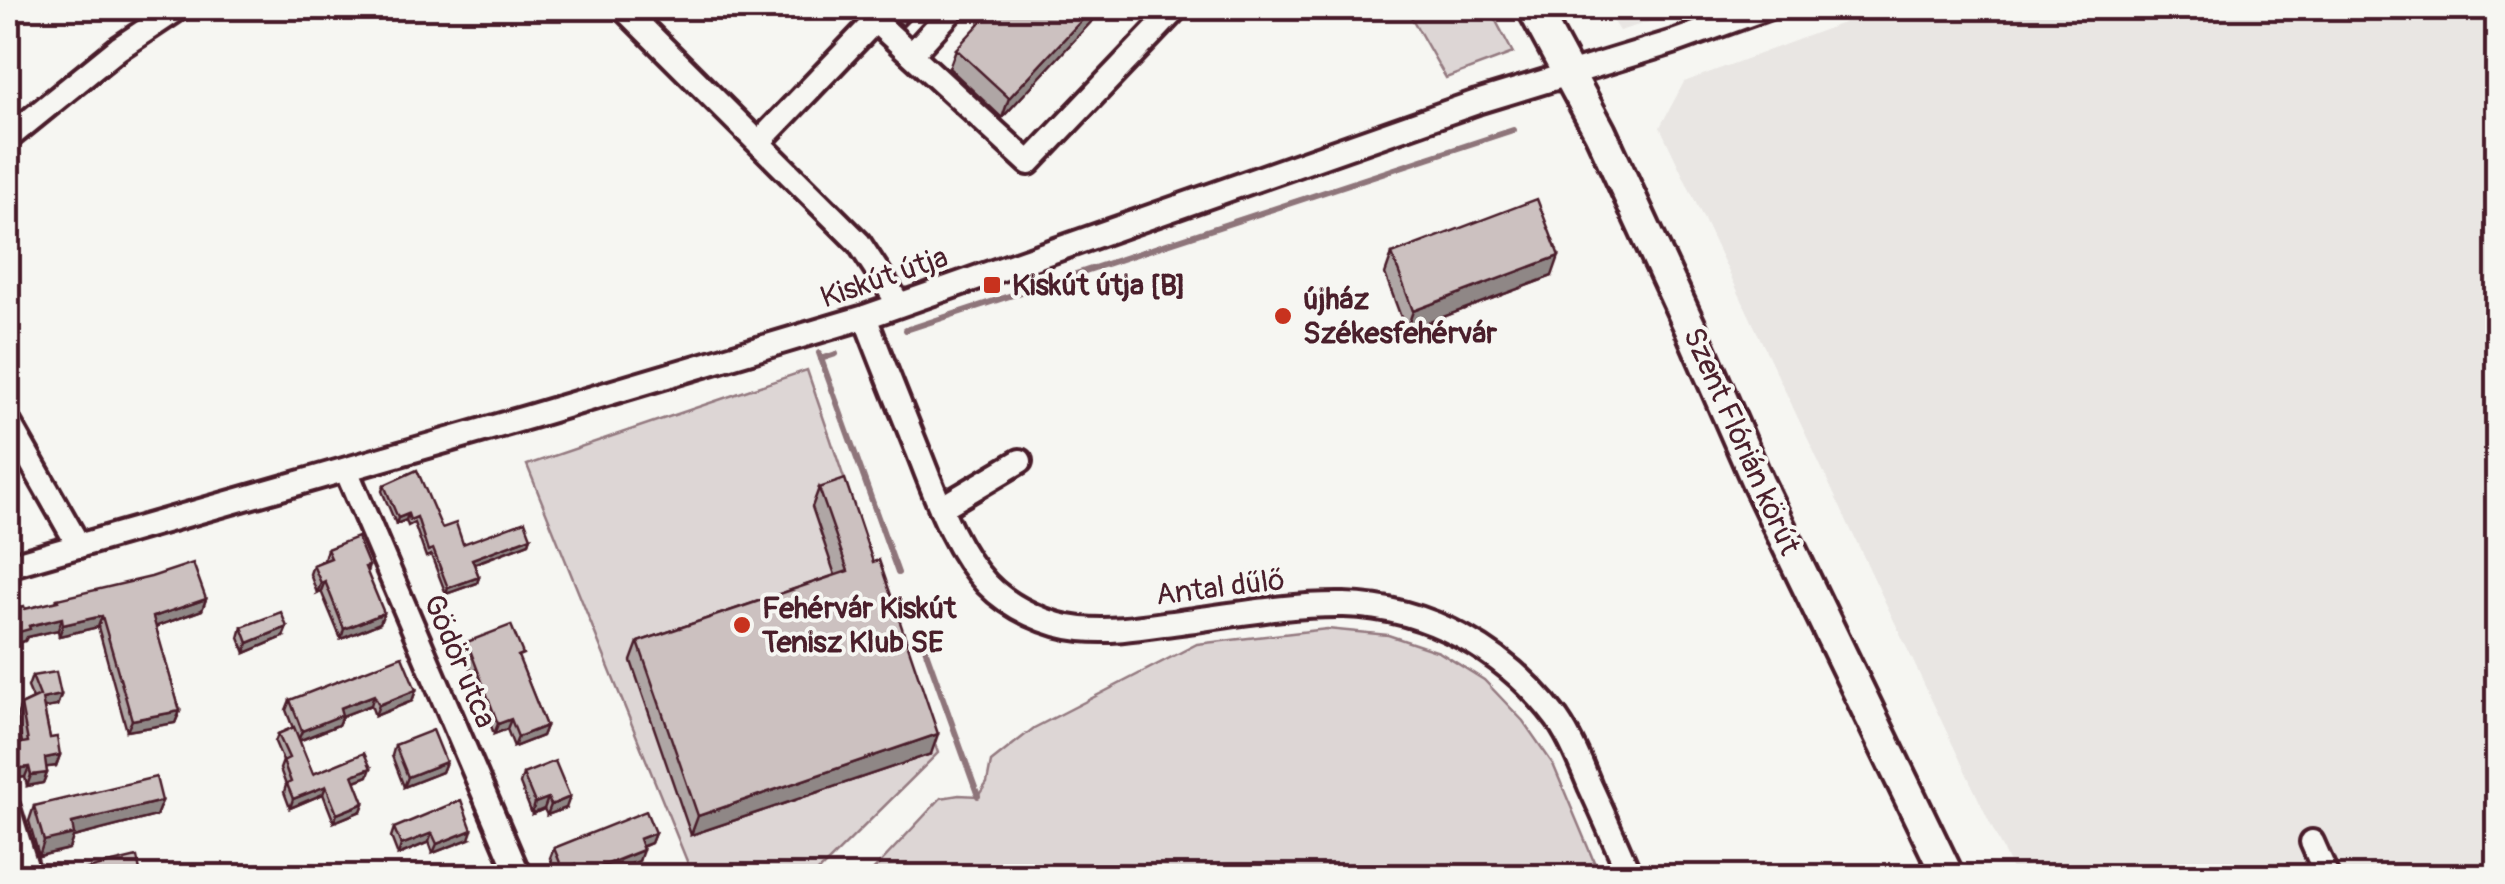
<svg xmlns="http://www.w3.org/2000/svg" width="2505" height="884" font-family="Pangolin,sans-serif">
<style>
.built{fill:#e9e6e3}
.green{fill:#ddd6d5;stroke:#947a80;stroke-width:2.5}
.lines{fill:none;stroke-linecap:round;stroke-linejoin:round}
.stream{stroke:#8e747a;stroke-width:6}
.minor-casing{stroke:#4a1f2b;stroke-width:30}
.major-casing{stroke:#4a1f2b;stroke-width:38}
.minor{stroke:#f6f6f2;stroke-width:22}
.major{stroke:#f6f6f2;stroke-width:30}
.wall{fill:#afa6a5;stroke:#4a1f2b;stroke-width:2.5}
.shaded-wall{fill:#8f8786;stroke:#4a1f2b;stroke-width:2.5}
.building{fill:#ccc1c0;stroke:#4a1f2b;stroke-width:2.5}
.poi-dot{fill:#c8321e;stroke:#f6f6f2;stroke-width:4}
.labels{text-anchor:middle;stroke-width:8;stroke-linejoin:round;paint-order:stroke}
.street-label{font-size:30px;fill:#4a1f2b;stroke:#f6f6f2}
.poi-label{font-size:30px;font-weight:bold;fill:#4a1f2b;stroke:#f6f6f2;text-anchor:start}
</style>
<rect width="100%" height="100%" fill="#f6f6f2"/>
<filter id="ink" filterUnits="userSpaceOnUse"><feTurbulence type="fractalNoise" baseFrequency=".01" numOctaves="2"/><feDisplacementMap in="SourceGraphic" scale="20" xChannelSelector="R" yChannelSelector="G"/><feConvolveMatrix kernelMatrix="1 2 1 2 8 2 1 2 1" color-interpolation-filters="sRGB"/></filter>
<g filter="url(#ink)">
<g class="built">
<polygon points="1604,8 1696,8 1619,31"/>
<polygon points="1883,8 2497,8 2497,876 2015,876 1660,127 1684,82"/>
</g>
<g class="green">
<polygon points="1406,8 1489,8 1513,53 1446,78"/>
<polygon points="807,370 938,753 814,876 693,876 527,465"/>
<polygon points="1327,629 1388,635 1439,652 1484,680 1523,721 1553,764 1600,876 868,876 941,798 959,795 978,796 987,783 991,762 1034,728 1197,644"/>
</g>
<g class="lines">
<g class="stream">
<polyline points="906,330 1513,130"/>
<polyline points="819,353 898,573"/>
<polyline points="821,359 836,354"/>
<polyline points="918,629 978,796"/>
</g>
<g class="minor-casing">
<g id="minor">
<polyline points="623,8 859,243 899,304"/>
<polyline points="861,8 1029,163 1172,13"/>
<polyline points="912,54 954,8"/>
<polyline points="8,138 119,48 179,8"/>
<polyline points="759,142 875,21"/>
<path d="M865,317C882,362 900,406 918,451C936,496 953,548 987,584C1010,608 1049,626 1081,629C1109,632 1136,628 1164,624C1223,617 1284,604 1344,605C1429,607 1507,652 1557,719C1571,739 1581,764 1590,786C1604,816 1617,846 1630,876"/>
<polyline points="8,421 79,546"/>
<polyline points="346,470 519,876"/>
<polyline points="941,508 1020,461"/>
<polyline points="8,566 529,417 865,317 1477,102 1673,42 1767,8"/>
<polyline points="8,808 29,876"/>
<polyline points="2312,842 2327,876"/>
</g>
</g>
<g class="major-casing">
<polyline id="major" points="1533,8 1600,132 1690,327 1758,483 1948,876"/>
</g>
<use href="#minor" class="minor"/>
<use href="#major" class="major"/>
</g>
<g class="wall">
<polygon points="884,8 921,8 903,26"/>
<polygon points="1104,8 1002,118 949,68 956,49"/>
<polygon points="1392,254 1552,276 1406,331 1385,274"/>
<polygon points="384,485 463,544 531,537 529,543 474,564 479,577 477,583 446,594 431,555 426,557 414,523 408,526 406,520 396,524 382,491"/>
<polygon points="819,488 931,754 691,835 631,661 638,642 835,575 812,507"/>
<polygon points="327,549 369,566 367,572 380,623 341,639 321,591 317,593 310,574 313,565 324,560"/>
<polygon points="57,599 206,599 202,610 155,627 180,711 175,723 127,731 98,627 59,636 58,630 27,637 25,641 8,645 8,610 25,609 56,602"/>
<polygon points="242,627 283,637 245,653 239,638"/>
<polygon points="467,642 520,662 546,726 542,736 514,747 507,729 494,734 464,652"/>
<polygon points="32,676 61,695 57,706 44,708 50,738 60,755 56,766 46,767 47,773 43,783 27,786 25,777 10,779 8,764 8,751 10,745 22,743 17,716 21,705 33,699 28,687"/>
<polygon points="416,690 412,701 375,716 371,705 342,716 338,725 299,741 313,774 368,776 355,781 364,803 361,811 334,822 323,794 290,808 284,792 286,785 280,769 283,761 275,742 278,734 293,728 286,710 290,700"/>
<polygon points="395,745 446,762 442,772 404,787 392,756"/>
<polygon points="523,774 566,808 547,815 544,809 532,814 520,784"/>
<polygon points="162,801 156,816 73,837 69,849 39,856 29,821 34,806"/>
<polygon points="394,828 469,839 433,853 429,842 398,855 391,837"/>
<polygon points="655,833 651,843 642,847 639,861 599,876 573,876 572,875 558,876 550,858 554,848"/>
</g>
<g class="shaded-wall">
<polygon points="910,8 921,8 903,26"/>
<polygon points="1093,8 1104,8 1002,118 1009,98"/>
<polygon points="1559,256 1552,276 1406,331 1413,311"/>
<polygon points="408,514 406,520 396,524 398,518"/>
<polygon points="531,537 529,543 470,565 472,559"/>
<polygon points="479,577 477,583 446,594 448,588"/>
<polygon points="325,581 321,591 317,593 321,583"/>
<polygon points="206,599 202,610 149,629 153,617"/>
<polygon points="384,613 380,623 341,639 344,629"/>
<polygon points="102,616 98,627 59,636 63,625"/>
<polygon points="62,618 58,630 27,637 25,641 8,645 8,635 29,626"/>
<polygon points="287,627 283,637 245,653 248,643"/>
<polygon points="416,690 412,701 375,716 379,705"/>
<polygon points="61,695 57,706 39,709 42,699"/>
<polygon points="374,695 371,705 342,716 338,725 298,741 302,731 340,708"/>
<polygon points="180,711 175,723 127,731 132,720"/>
<polygon points="511,719 507,729 494,734 498,724"/>
<polygon points="546,726 542,736 514,747 518,737"/>
<polygon points="938,734 931,754 691,835 698,816"/>
<polygon points="60,755 56,766 41,768 45,758"/>
<polygon points="446,762 442,772 404,787 408,777"/>
<polygon points="29,767 25,777 10,779 14,769"/>
<polygon points="371,768 368,776 350,783 353,775"/>
<polygon points="47,773 43,783 27,786 31,775"/>
<polygon points="326,786 323,794 290,808 293,799"/>
<polygon points="570,797 566,808 547,815 551,805"/>
<polygon points="548,798 544,809 532,814 535,803"/>
<polygon points="162,801 156,816 73,837 69,849 39,856 44,841 72,823"/>
<polygon points="364,803 361,811 334,822 337,814"/>
<polygon points="472,830 469,839 433,853 437,844"/>
<polygon points="432,833 429,842 398,855 401,845"/>
<polygon points="655,833 651,843 635,849 639,839"/>
<polygon points="643,850 639,861 599,876 580,876"/>
<polygon points="576,864 572,875 561,876 563,870"/>
</g>
<g class="building">
<polygon points="994,8 1093,8 1009,98 956,49"/>
<polygon points="1537,199 1559,256 1413,311 1392,254"/>
<polygon points="417,470 442,528 456,523 463,544 525,521 531,537 472,559 479,577 448,588 433,549 428,551 417,517 410,520 408,514 398,518 384,485"/>
<polygon points="845,479 873,562 879,560 938,734 698,816 638,642 848,571 819,488"/>
<polygon points="357,537 369,566 365,567 384,613 344,629 325,581 321,583 313,565 331,558 327,549"/>
<polygon points="193,563 206,599 153,617 180,711 132,720 102,616 63,625 62,618 29,626 30,629 8,635 8,610 24,606 25,609 58,601 57,599 151,577"/>
<polygon points="281,612 287,627 248,643 242,627"/>
<polygon points="511,625 523,654 518,656 546,726 518,737 511,719 498,724 467,642"/>
<polygon points="402,656 416,690 379,705 374,695 340,708 342,715 302,731 290,700"/>
<polygon points="56,672 61,695 42,699 50,738 57,737 60,755 45,758 47,773 31,775 29,767 14,769 10,745 28,742 21,705 40,696 32,676"/>
<polygon points="294,727 313,774 364,753 371,768 353,775 364,803 337,814 326,786 293,799 287,784 291,782 283,761 289,758 278,734"/>
<polygon points="433,730 446,762 408,777 395,745"/>
<polygon points="555,761 570,797 551,805 548,798 535,803 523,774"/>
<polygon points="156,777 162,801 72,823 74,834 44,841 34,806"/>
<polygon points="461,800 472,830 437,844 432,833 401,845 394,828"/>
<polygon points="646,811 655,833 639,839 643,850 580,875 576,864 563,870 554,848"/>
<polygon points="137,857 141,876 58,876"/>
<polygon points="2267,871 2269,876 2254,876"/>
</g>
</g>
<g class="poi-dot">
<rect x="982" y="275" width="20" height="20" rx="5"/>
<circle cx="1283" cy="316" r="10"/>
<circle cx="742" cy="625" r="10"/>
</g>
<g class="labels">
<g class="street-label">
<text transform="translate(884 277) rotate(-19)" y="10">Kiskút útja</text>
<text transform="translate(1742 441) rotate(66)" y="10">Szent Flórián körút</text>
<text transform="translate(1220 587) rotate(-7)" y="10">Antal dűlő</text>
<text transform="translate(460 661) rotate(67)" y="10">Gödör utca</text>
</g>
<g class="poi-label">
<text x="1012" y="295">Kiskút útja [B]</text>
<text x="1303" y="309">újház<tspan x="1303" dy="34">Székesfehérvár</tspan></text>
<text x="762" y="618">Fehérvár Kiskút<tspan x="762" dy="34">Tenisz Klub SE</tspan></text>
</g>
</g>
<rect width="2505" height="884" fill="none" stroke="#f6f6f2" stroke-width="40"/>
<rect x="20" y="20" width="2465" height="844" fill="none" stroke="#4a1f2b" stroke-width="4" filter="url(#ink)"/>
</svg>
